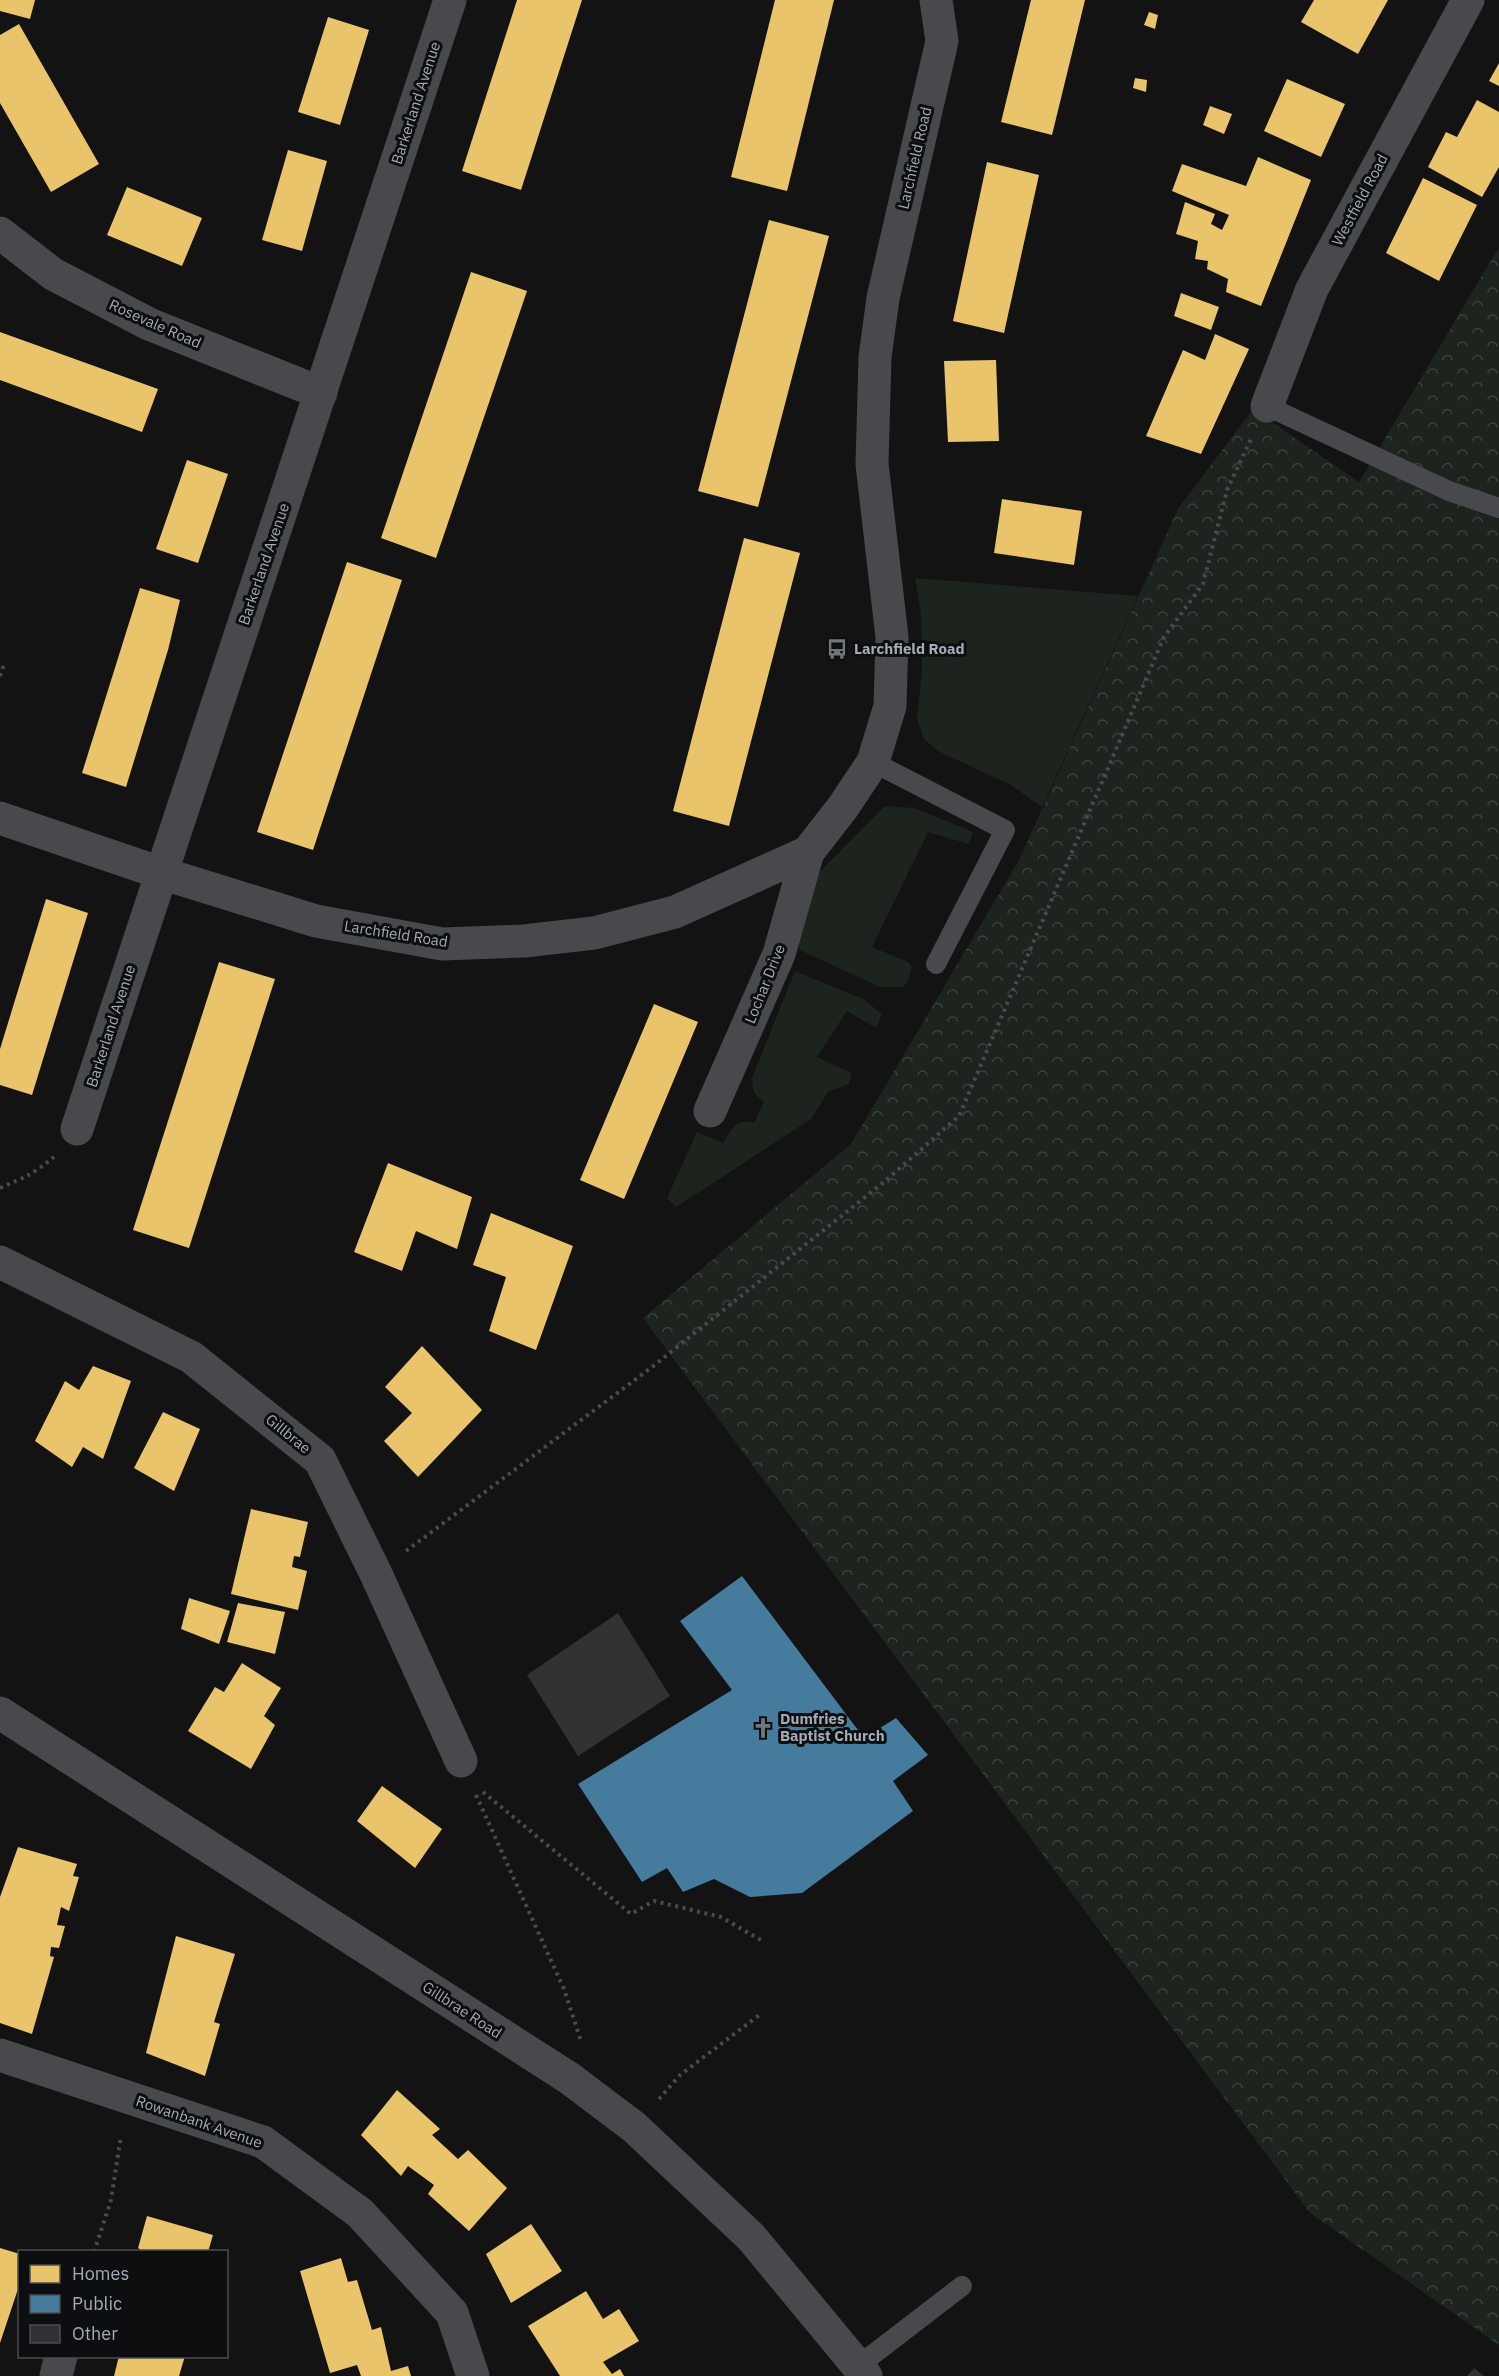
<svg xmlns="http://www.w3.org/2000/svg" width="1499" height="2376" font-family="'IBM Plex Sans',sans-serif">
<style>
.grass{fill:#1d241d}
.forest{fill:url(#forest-crowns)}
.homes{fill:#e9c46a}
.public{fill:#457b9d}
.building{fill:#323234}
.lines{fill:none;stroke-linecap:round;stroke-linejoin:round}
.path{stroke:#494b4e;stroke-width:4;stroke-dasharray:3 4.5;stroke-linecap:butt}
.service{stroke:#47494c;stroke-width:20}
.minor{stroke:#47494c;stroke-width:33}
.tertiary{stroke:#47494c;stroke-width:33}
.labels{text-anchor:middle;stroke-width:6;stroke-linejoin:round;paint-order:stroke}
.street-label{font-size:15px;fill:#a3abb6;stroke:#0d0e0f}
.poi-label{font-size:15px;font-weight:bold;fill:#a3abb6;stroke:#0d0e0f;text-anchor:start}
</style>
<defs>
<pattern id="forest-crowns" width="20" height="18" patternUnits="userSpaceOnUse" patternTransform="scale(1.5)"><rect width="20" height="18" fill="#1d241d"/><path d="M2 6a3 3 0 1 1 6 0M12 15a3 3 0 1 1 6 0" fill="none" stroke="#3b413c"/></pattern>
</defs>
<rect width="100%" height="100%" fill="#131313"/>
<g class="grass">
<polygon points="915,578 1138,596 1042,807 1011,785 938,751 924,739 917,719 922,672 921,613"/>
<polygon points="885,806 914,808 973,832 969,844 928,832 872,947 908,962 912,967 908,981 902,987 880,987 800,950 797,940 816,876"/>
<path d="M795,971L863,999L882,1014L876,1028L847,1011L817,1057L851,1073L849,1084L828,1092L811,1119L676,1207L667,1198L697,1132L723,1143C732,1129 737,1117 754,1123L764,1102L754,1093L752,1078Z"/>
</g>
<polygon class="forest" points="1499,247 1499,2345 1310,2213 643,1318 851,1144 1019,860 1178,509 1253,409 1359,482"/>
<g class="homes">
<polygon points="0,0 35,0 30,19 0,11"/>
<polygon points="517,0 582,0 521,190 462,171"/>
<polygon points="775,0 834,0 787,191 731,177"/>
<polygon points="1031,0 1085,0 1052,135 1001,122"/>
<polygon points="1314,0 1388,0 1358,54 1301,22"/>
<polygon points="1149,12 1158,15 1155,29 1144,25"/>
<polygon points="328,17 369,30 340,125 298,112"/>
<polygon points="19,24 99,164 51,192 0,103 0,35"/>
<polygon points="1499,63 1499,86 1489,81"/>
<polygon points="1135,78 1147,80 1146,92 1133,88"/>
<polygon points="1287,79 1345,104 1321,157 1264,131"/>
<polygon points="1477,100 1499,112 1499,167 1482,197 1428,167 1446,132 1457,137"/>
<polygon points="1210,106 1232,114 1224,134 1203,125"/>
<polygon points="288,150 327,161 302,251 262,240"/>
<polygon points="1258,157 1311,180 1261,306 1226,292 1228,279 1207,269 1208,261 1195,259 1198,241 1176,234 1185,202 1215,214 1211,224 1222,230 1229,215 1172,191 1182,164 1246,186"/>
<polygon points="987,162 1039,175 1004,333 953,321"/>
<polygon points="1423,178 1477,205 1439,281 1386,253"/>
<polygon points="127,187 202,218 182,266 107,235"/>
<polygon points="769,220 829,236 758,507 698,491"/>
<polygon points="471,272 527,291 436,558 381,538"/>
<polygon points="1181,293 1219,307 1211,330 1174,316"/>
<polygon points="0,332 158,389 142,432 0,380"/>
<polygon points="1215,334 1249,349 1201,454 1146,436 1183,350 1205,360"/>
<polygon points="996,360 999,441 948,442 944,361"/>
<polygon points="187,460 228,474 198,563 156,549"/>
<polygon points="1002,499 1082,511 1074,565 994,553"/>
<polygon points="744,538 800,553 729,826 673,811"/>
<polygon points="347,562 402,580 313,850 257,832"/>
<polygon points="140,588 180,600 168,650 126,787 82,773"/>
<polygon points="46,899 88,913 32,1095 0,1085 0,1049"/>
<polygon points="219,962 275,979 189,1248 133,1230"/>
<polygon points="654,1004 698,1022 624,1199 580,1180"/>
<polygon points="388,1163 472,1197 457,1249 416,1231 402,1271 354,1252"/>
<polygon points="491,1213 573,1246 536,1350 489,1331 506,1277 473,1265"/>
<polygon points="422,1346 482,1410 418,1477 384,1441 412,1413 385,1387"/>
<polygon points="93,1366 131,1381 103,1459 83,1447 72,1467 35,1441 65,1381 79,1390"/>
<polygon points="163,1412 200,1429 174,1491 134,1468"/>
<polygon points="251,1509 308,1522 300,1557 294,1556 292,1567 307,1571 298,1610 231,1594"/>
<polygon points="189,1598 230,1611 219,1644 181,1629"/>
<polygon points="238,1603 285,1612 275,1654 227,1642"/>
<polygon points="242,1663 281,1688 264,1716 275,1725 251,1769 188,1731 215,1687 224,1692"/>
<polygon points="382,1786 442,1829 415,1868 357,1821"/>
<polygon points="18,1847 77,1864 73,1876 79,1877 69,1911 61,1907 57,1925 65,1926 59,1948 51,1947 50,1956 54,1957 32,2034 0,2023 0,1897"/>
<polygon points="176,1936 235,1954 214,2022 220,2024 205,2076 146,2053"/>
<polygon points="397,2090 440,2129 432,2135 458,2159 468,2150 507,2188 469,2231 428,2194 434,2185 408,2166 401,2176 361,2135"/>
<polygon points="147,2216 213,2235 208,2252 144,2252 138,2248"/>
<polygon points="531,2224 562,2271 511,2303 486,2254"/>
<polygon points="0,2248 20,2254 20,2283 0,2343"/>
<polygon points="341,2258 348,2282 357,2280 372,2330 381,2327 391,2371 408,2366 411,2376 361,2376 357,2365 330,2373 300,2271"/>
<polygon points="586,2291 603,2319 619,2309 639,2341 603,2362 612,2374 620,2369 624,2376 560,2376 528,2326"/>
<polygon points="119,2356 185,2356 179,2376 114,2376"/>
</g>
<polygon class="public" points="742,1576 864,1738 896,1718 928,1755 893,1781 913,1811 802,1893 750,1897 714,1879 683,1892 667,1868 642,1882 578,1784 732,1690 680,1621"/>
<g class="building">
<polygon points="618,1613 670,1696 578,1756 527,1675"/>
<polygon points="1474,2368 1484,2376 1467,2376"/>
</g>
<g class="lines">
<g class="path">
<polyline points="0,676 5,662"/>
<path d="M0,1188C25,1177 32,1175 54,1157"/>
<polyline points="406,1551 652,1367 884,1182 959,1116 1164,637 1203,584 1227,490 1251,439"/>
<polyline points="483,1792 631,1914 654,1901 721,1917 761,1940"/>
<polyline points="476,1795 564,1989 581,2041"/>
<polyline points="659,2099 680,2075 762,2013"/>
<polyline points="94,2252 111,2200 121,2136"/>
</g>
<g class="service">
<polyline points="1267,406 1449,491 1499,508"/>
<polyline points="873,762 1005,830 936,964"/>
<polyline points="858,2366 962,2286"/>
</g>
<g class="minor">
<polyline points="0,233 53,274 149,324 321,393"/>
<polyline points="1267,406 1312,289 1468,0"/>
<polyline points="0,818 161,873 316,921 442,944 524,941 594,933 675,912 808,852 843,807 873,762 890,706 892,637 872,464 875,357 883,298 942,41 936,0"/>
<polyline points="710,1111 779,954 808,852"/>
<polyline points="77,1129 450,0"/>
<polyline points="0,1262 191,1357 320,1460 376,1574 461,1761"/>
<polyline points="0,2055 263,2142 360,2213 452,2313 473,2376"/>
<polyline points="56,2376 61,2356"/>
</g>
<polyline class="tertiary" points="0,1713 569,2078 634,2127 751,2237 866,2376"/>
</g>
<defs>
<g id="bus-bare" transform="scale(1.62)"><path d="M-5-6H5V4H4V6H2V4H-2V6H-4V4H-5ZM-3.5-4V0h7V-4ZM-3.5 1.2v1.5H-2V1.2ZM2 1.2v1.5H3.5V1.2Z" fill="#71767d" stroke="#0d0e0f" stroke-width="2.5" paint-order="stroke"/></g>
<g id="church-bare" transform="scale(1.62)"><path d="M-1.2-6h2.4v3.5h3.3v2.4h-3.3V6h-2.4V-.1h-3.3v-2.4h3.3Z" fill="#71767d" stroke="#0d0e0f" stroke-width="2.5" paint-order="stroke"/></g>
</defs>
<g fill-rule="evenodd">
<use href="#bus-bare" x="837" y="649"/>
<use href="#church-bare" x="763" y="1728"/>
</g>
<g class="labels">
<g class="street-label">
<text transform="translate(416 103) rotate(-72)" y="5">Barkerland Avenue</text>
<text transform="translate(915 158) rotate(-77)" y="5">Larchfield Road</text>
<text transform="translate(1360 200) rotate(-62)" y="5">Westfield Road</text>
<text transform="translate(155 324) rotate(24)" y="5">Rosevale Road</text>
<text transform="translate(264 564) rotate(-71)" y="5">Barkerland Avenue</text>
<text transform="translate(396 934) rotate(9)" y="5">Larchfield Road</text>
<text transform="translate(765 984) rotate(-68)" y="5">Lochar Drive</text>
<text transform="translate(111 1026) rotate(-72)" y="5">Barkerland Avenue</text>
<text transform="translate(288 1434) rotate(39)" y="5">Gillbrae</text>
<text transform="translate(462 2010) rotate(33)" y="5">Gillbrae Road</text>
<text transform="translate(199 2122) rotate(19)" y="5">Rowanbank Avenue</text>
</g>
<g class="poi-label">
<text x="854" y="654">Larchfield Road</text>
<text x="780" y="1724">Dumfries<tspan x="780" dy="17">Baptist Church</tspan></text>
</g>
</g>
<rect x="18" y="2250" width="210" height="108" fill="#0d0e0f" stroke="#494d52" stroke-width="1.5"/>
<rect x="30" y="2265" width="30" height="18" fill="#e9c46a" stroke="#494d52" stroke-width="1.5"/>
<text x="72" y="2280" font-size="18" fill="#a3abb6">Homes</text>
<rect x="30" y="2295" width="30" height="18" fill="#457b9d" stroke="#494d52" stroke-width="1.5"/>
<text x="72" y="2310" font-size="18" fill="#a3abb6">Public</text>
<rect x="30" y="2325" width="30" height="18" fill="#323234" stroke="#494d52" stroke-width="1.5"/>
<text x="72" y="2340" font-size="18" fill="#a3abb6">Other</text>
</svg>
